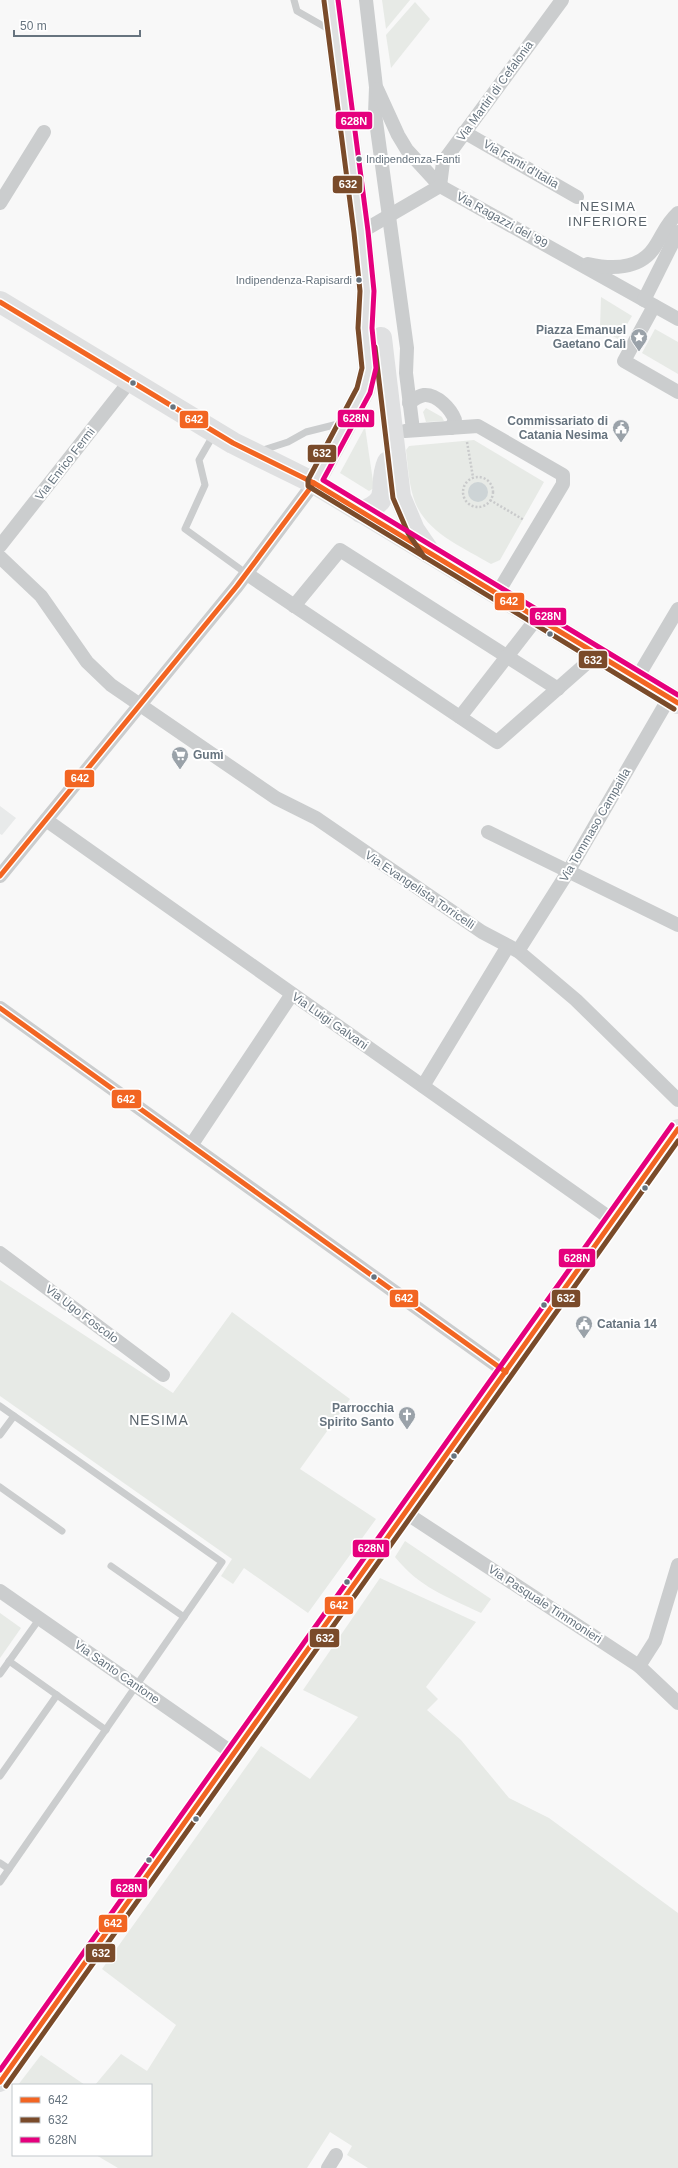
<svg xmlns="http://www.w3.org/2000/svg" width="678" height="2168" font-family="Arial,sans-serif">
<style>
.built{fill:#e8eaea}
.green{fill:#e7eae6}
.water{fill:#cdd4d6}
.lines{fill:none;stroke-linecap:round;stroke-linejoin:round}
.path{stroke:#c9cacb;stroke-width:2.5;stroke-dasharray:2 2;stroke-linecap:butt}
.service{stroke:#cbcdce;stroke-width:7}
.minor{stroke:#cbcdce;stroke-width:14}
.secondary{stroke:#dfe0e1;stroke-width:20}
.primary{stroke:#dfe0e1;stroke-width:22}
.bus-1-casing{stroke:#fff;stroke-width:8}
.bus-2-casing{stroke:#fff;stroke-width:8}
.bus-3-casing{stroke:#fff;stroke-width:8}
.bus-1{stroke:#f26522;stroke-width:5}
.bus-2{stroke:#7a4b2a;stroke-width:5}
.bus-3{stroke:#e5007d;stroke-width:5}
.bus-dot{fill:#67747f;stroke:#fff;stroke-width:1.5}
.labels{text-anchor:middle;stroke-width:4;stroke-linejoin:round;paint-order:stroke}
.bus-label{font-size:11px;fill:#67747f;stroke:#fff;text-anchor:start}
.street-label{font-size:12px;fill:#67747f;stroke:#fff}
.poi-label{font-size:12px;font-weight:bold;fill:#67747f;stroke:#fff;text-anchor:end}
.neighbourhood-label{font-size:13px;letter-spacing:1px;fill:#59636b;stroke:#fff}
.quarter-label{font-size:14px;letter-spacing:1px;fill:#59636b;stroke:#fff}
.line-badge{stroke:#fff;stroke-width:1.5}
.badge-label{font-size:11px;text-anchor:middle;font-weight:bold;fill:#fff}
</style>
<rect width="100%" height="100%" fill="#f8f8f8"/>
<polygon class="built" points="0,806 16,818 2,835 0,834"/>
<g class="green">
<polygon points="382,0 410,0 386,29"/>
<polygon points="415,2 430,19 391,68 386,35"/>
<polygon points="601,297 632,316 618,339 600,328"/>
<polygon points="655,329 678,342 678,374 642,353"/>
<polygon points="426,408 442,417 444,421 426,422 423,412"/>
<polygon points="365,427 374,488 369,491 340,473"/>
<path d="M474,440L544,482L500,560L491,564C464,548 427,533 415,502C409,486 408,467 406,450L409,446Z"/>
<polygon points="0,1280 173,1393 232,1312 350,1399 300,1469 376,1519 308,1613 244,1568 233,1584 221,1576 232,1559 0,1396"/>
<path d="M405,1541L491,1599L481,1613C446,1596 420,1588 395,1557Z"/>
<polygon points="380,1578 476,1622 426,1687 438,1699 427,1710 461,1740 509,1798 549,1818 678,1913 678,2168 368,2168 347,2155 352,2146 330,2132 307,2168 118,2168 96,2155 151,2155 151,2085 95,2085 121,2054 147,2071 176,2025 102,1969 261,1746 310,1779 358,1717 303,1690"/>
<polygon points="0,1613 21,1628 0,1658"/>
<polygon points="41,2055 85,2085 18,2085"/>
</g>
<circle class="water" cx="478" cy="492" r="10"/>
<g class="lines">
<g class="path">
<polyline points="467,442 473,477"/>
<circle cx="478" cy="492" r="15"/>
<polyline points="490,500 524,520"/>
</g>
<g class="service">
<polyline points="294,0 297,11 332,31"/>
<polyline points="214,434 199,460 205,485 185,529 247,574"/>
<polyline points="260,451 288,442 306,432 342,423"/>
<polyline points="0,1406 222,1562 0,1882"/>
<polyline points="0,1435 14,1416"/>
<polyline points="0,1487 62,1531"/>
<polyline points="111,1566 184,1617"/>
<polyline points="9,1661 106,1730"/>
<polyline points="0,1674 40,1618"/>
<polyline points="0,1776 57,1695"/>
<polyline points="0,1863 9,1869"/>
</g>
<g class="minor">
<polyline points="366,0 376,87 375,114 407,348 406,373 413,430"/>
<polyline points="377,89 398,135 407,150 440,186"/>
<polyline points="464,132 577,197"/>
<polyline points="440,186 443,162 562,0"/>
<polyline points="0,203 44,132"/>
<polyline points="361,232 440,186 678,319"/>
<path d="M588,264C610,269 639,270 654,248C663,235 665,225 678,213"/>
<polyline points="644,300 678,232"/>
<polyline points="654,306 624,361 678,392"/>
<path d="M409,403C413,400 418,396 424,395C437,394 451,409 455,420L451,428"/>
<polyline points="405,431 478,426 563,475 563,484 497,594"/>
<polyline points="0,546 130,381"/>
<polyline points="0,557 41,596 87,662 111,685 276,798 316,818 482,932 518,951 576,1000 678,1100"/>
<polyline points="247,574 497,742 597,654"/>
<polyline points="294,606 340,550 558,689"/>
<polyline points="637,678 678,609"/>
<polyline points="460,717 537,618"/>
<polyline points="46,820 614,1221"/>
<polyline points="488,832 678,925"/>
<polyline points="0,876 237,586 314,483"/>
<polyline points="518,951 568,872 669,698"/>
<polyline points="0,1008 506,1372"/>
<polyline points="423,1086 508,946"/>
<polyline points="192,1144 292,994"/>
<polyline points="0,1253 163,1375"/>
<polyline points="406,1513 639,1666 678,1703"/>
<polyline points="0,1591 234,1754"/>
<polyline points="639,1666 655,1641 678,1565"/>
<polyline points="328,2168 336,2155"/>
</g>
<polyline class="secondary" points="0,2082 678,1129"/>
<g class="primary">
<polyline points="0,302 233,443 314,483 678,703"/>
<polyline points="381,338 400,497 414,530 427,549"/>
<polyline points="314,483 364,390 369,368 365,328 367,291 361,232 331,0"/>
<path d="M361,512C395,500 377,487 388,462"/>
</g>
<g class="bus-1-casing">
<g id="bus-1">
<polyline points="0,302 233,443 314,483 678,703"/>
<polyline points="0,876 237,586 314,483"/>
<polyline points="0,1008 506,1372"/>
<polyline points="0,2082 678,1129"/>
</g>
</g>
<g class="bus-2-casing">
<g id="bus-2">
<polyline points="324,1 354,233 360,291 358,328 362,368 357,388 308,480 308,486 674,709"/>
<polyline points="375,347 393,498 408,533 424,557"/>
<polyline points="6,2086 678,1141"/>
</g>
</g>
<g class="bus-3-casing">
<g id="bus-3">
<polyline points="338,0 368,231 374,291 372,328 376,368 370,393 323,480 678,695"/>
<polyline points="0,2070 672,1125"/>
</g>
</g>
<use href="#bus-1" class="bus-1"/>
<use href="#bus-2" class="bus-2"/>
<use href="#bus-3" class="bus-3"/>
</g>
<defs>
<g id="sight-pin" transform="scale(0.9)"><path d="M0 17L-7.5 6A9.5 9.5 0 1 1 7.5 6Z" fill="#9aa2a9" stroke="#fff"/><path d="M0-6L1.8-2.2L6-1.7L2.9 1.2L3.7 5.4L0 3.3L-3.7 5.4L-2.9 1.2L-6-1.7L-1.8-2.2Z" fill="#fff"/></g>
<g id="civic-pin" transform="scale(0.9)"><path d="M0 17L-7.5 6A9.5 9.5 0 1 1 7.5 6Z" fill="#9aa2a9" stroke="#fff"/><path d="M-.6-6.5H3V-4.5H.6V-3L4-1V1h2V6H-6V1h2V-1L-.6-3ZM-1.2 2.5V6h2.4V2.5Z" fill="#fff"/></g>
<g id="supermarket-pin" transform="scale(0.9)"><path d="M0 17L-7.5 6A9.5 9.5 0 1 1 7.5 6Z" fill="#9aa2a9" stroke="#fff"/><path d="M-6-5.5h2.5l.6 2H6L4.5 2H-2.5L-4.4-4H-6ZM-1.5 3.2a1.3 1.3 0 1 0 .1 0ZM3 3.2a1.3 1.3 0 1 0 .1 0Z" fill="#fff"/></g>
<g id="church-pin" transform="scale(0.9)"><path d="M0 17L-7.5 6A9.5 9.5 0 1 1 7.5 6Z" fill="#9aa2a9" stroke="#fff"/><path d="M-1.2-6h2.4v3.5h3.3v2.4h-3.3V6h-2.4V-.1h-3.3v-2.4h3.3Z" fill="#fff"/></g>
</defs>
<g fill-rule="evenodd">
<use href="#sight-pin" x="639" y="337"/>
<use href="#civic-pin" x="621" y="428"/>
<use href="#supermarket-pin" x="180" y="755"/>
<use href="#civic-pin" x="584" y="1324"/>
<use href="#church-pin" x="407" y="1415"/>
</g>
<g class="bus-dot">
<circle cx="359" cy="159" r="3.5"/>
<circle cx="359" cy="280" r="3.5"/>
<circle cx="133" cy="383" r="3.5"/>
<circle cx="173" cy="407" r="3.5"/>
<circle cx="550" cy="634" r="3.5"/>
<circle cx="645" cy="1188" r="3.5"/>
<circle cx="374" cy="1277" r="3.5"/>
<circle cx="544" cy="1305" r="3.5"/>
<circle cx="454" cy="1456" r="3.5"/>
<circle cx="347" cy="1582" r="3.5"/>
<circle cx="196" cy="1819" r="3.5"/>
<circle cx="149" cy="1860" r="3.5"/>
</g>
<g class="labels">
<g class="bus-label">
<text x="366" y="163">Indipendenza-Fanti</text>
<text x="352" y="284" text-anchor="end">Indipendenza-Rapisardi</text>
</g>
<g class="street-label">
<text transform="translate(495 91) rotate(-54)" y="4">Via Martiri di Cefalonia</text>
<text transform="translate(521 164) rotate(30)" y="4">Via Fanti d'Italia</text>
<text transform="translate(502 220) rotate(29)" y="4">Via Ragazzi del '99</text>
<text transform="translate(65 464) rotate(-52)" y="4">Via Enrico Fermi</text>
<text transform="translate(595 825) rotate(-60)" y="4">Via Tommaso Campailla</text>
<text transform="translate(420 890) rotate(34)" y="4">Via Evangelista Torricelli</text>
<text transform="translate(330 1021) rotate(35)" y="4">Via Luigi Galvani</text>
<text transform="translate(82 1314) rotate(37)" y="4">Via Ugo Foscolo</text>
<text transform="translate(545 1604) rotate(33)" y="4">Via Pasquale Timmonieri</text>
<text transform="translate(117 1672) rotate(35)" y="4">Via Santo Cantone</text>
</g>
<g class="poi-label">
<text x="626" y="334">Piazza Emanuel<tspan x="626" dy="14">Gaetano Calì</tspan></text>
<text x="608" y="425">Commissariato di<tspan x="608" dy="14">Catania Nesima</tspan></text>
<text x="193" y="759" text-anchor="start">Gumì</text>
<text x="597" y="1328" text-anchor="start">Catania 14</text>
<text x="394" y="1412">Parrocchia<tspan x="394" dy="14">Spirito Santo</tspan></text>
</g>
<g class="neighbourhood-label">
<text x="608" y="211">NESIMA<tspan x="608" dy="15">INFERIORE</tspan></text>
</g>
<g class="quarter-label">
<text x="159" y="1425">NESIMA</text>
</g>
</g>
<g class="line-badge">
<rect x="335" y="111" width="38" height="19" rx="4" fill="#e5007d"/>
<rect x="332" y="175" width="31" height="19" rx="4" fill="#7a4b2a"/>
<rect x="337" y="409" width="38" height="19" rx="4" fill="#e5007d"/>
<rect x="179" y="410" width="30" height="19" rx="4" fill="#f26522"/>
<rect x="307" y="444" width="30" height="19" rx="4" fill="#7a4b2a"/>
<rect x="494" y="592" width="31" height="19" rx="4" fill="#f26522"/>
<rect x="529" y="607" width="38" height="19" rx="4" fill="#e5007d"/>
<rect x="578" y="650" width="30" height="19" rx="4" fill="#7a4b2a"/>
<rect x="64" y="769" width="31" height="19" rx="4" fill="#f26522"/>
<rect x="111" y="1089" width="31" height="20" rx="4" fill="#f26522"/>
<rect x="558" y="1248" width="38" height="20" rx="4" fill="#e5007d"/>
<rect x="551" y="1289" width="30" height="19" rx="4" fill="#7a4b2a"/>
<rect x="389" y="1289" width="30" height="19" rx="4" fill="#f26522"/>
<rect x="352" y="1539" width="38" height="19" rx="4" fill="#e5007d"/>
<rect x="324" y="1596" width="30" height="19" rx="4" fill="#f26522"/>
<rect x="309" y="1628" width="31" height="20" rx="4" fill="#7a4b2a"/>
<rect x="110" y="1878" width="38" height="20" rx="4" fill="#e5007d"/>
<rect x="98" y="1914" width="30" height="19" rx="4" fill="#f26522"/>
<rect x="85" y="1943" width="31" height="20" rx="4" fill="#7a4b2a"/>
</g>
<g class="badge-label">
<text x="354" y="125">628N</text>
<text x="348" y="188">632</text>
<text x="356" y="422">628N</text>
<text x="194" y="423">642</text>
<text x="322" y="457">632</text>
<text x="509" y="605">642</text>
<text x="548" y="620">628N</text>
<text x="593" y="664">632</text>
<text x="80" y="782">642</text>
<text x="126" y="1103">642</text>
<text x="577" y="1262">628N</text>
<text x="566" y="1302">632</text>
<text x="404" y="1302">642</text>
<text x="371" y="1552">628N</text>
<text x="339" y="1609">642</text>
<text x="325" y="1642">632</text>
<text x="129" y="1892">628N</text>
<text x="113" y="1927">642</text>
<text x="101" y="1957">632</text>
</g>
<rect x="12" y="2084" width="140" height="72" fill="#ffffff" stroke="#c2c7cc"/>
<rect x="20" y="2097" width="20" height="6" fill="#f26522" stroke="#c2c7cc"/>
<text x="48" y="2104" font-size="12" fill="#67747f">642</text>
<rect x="20" y="2117" width="20" height="6" fill="#7a4b2a" stroke="#c2c7cc"/>
<text x="48" y="2124" font-size="12" fill="#67747f">632</text>
<rect x="20" y="2137" width="20" height="6" fill="#e5007d" stroke="#c2c7cc"/>
<text x="48" y="2144" font-size="12" fill="#67747f">628N</text>
<path d="M14 30v6h126v-6" fill="none" stroke="#67747f" stroke-width="2"/>
<text x="20" y="30" font-size="12" fill="#67747f" stroke="#ffffff" stroke-width="3" paint-order="stroke">50 m</text>
</svg>
